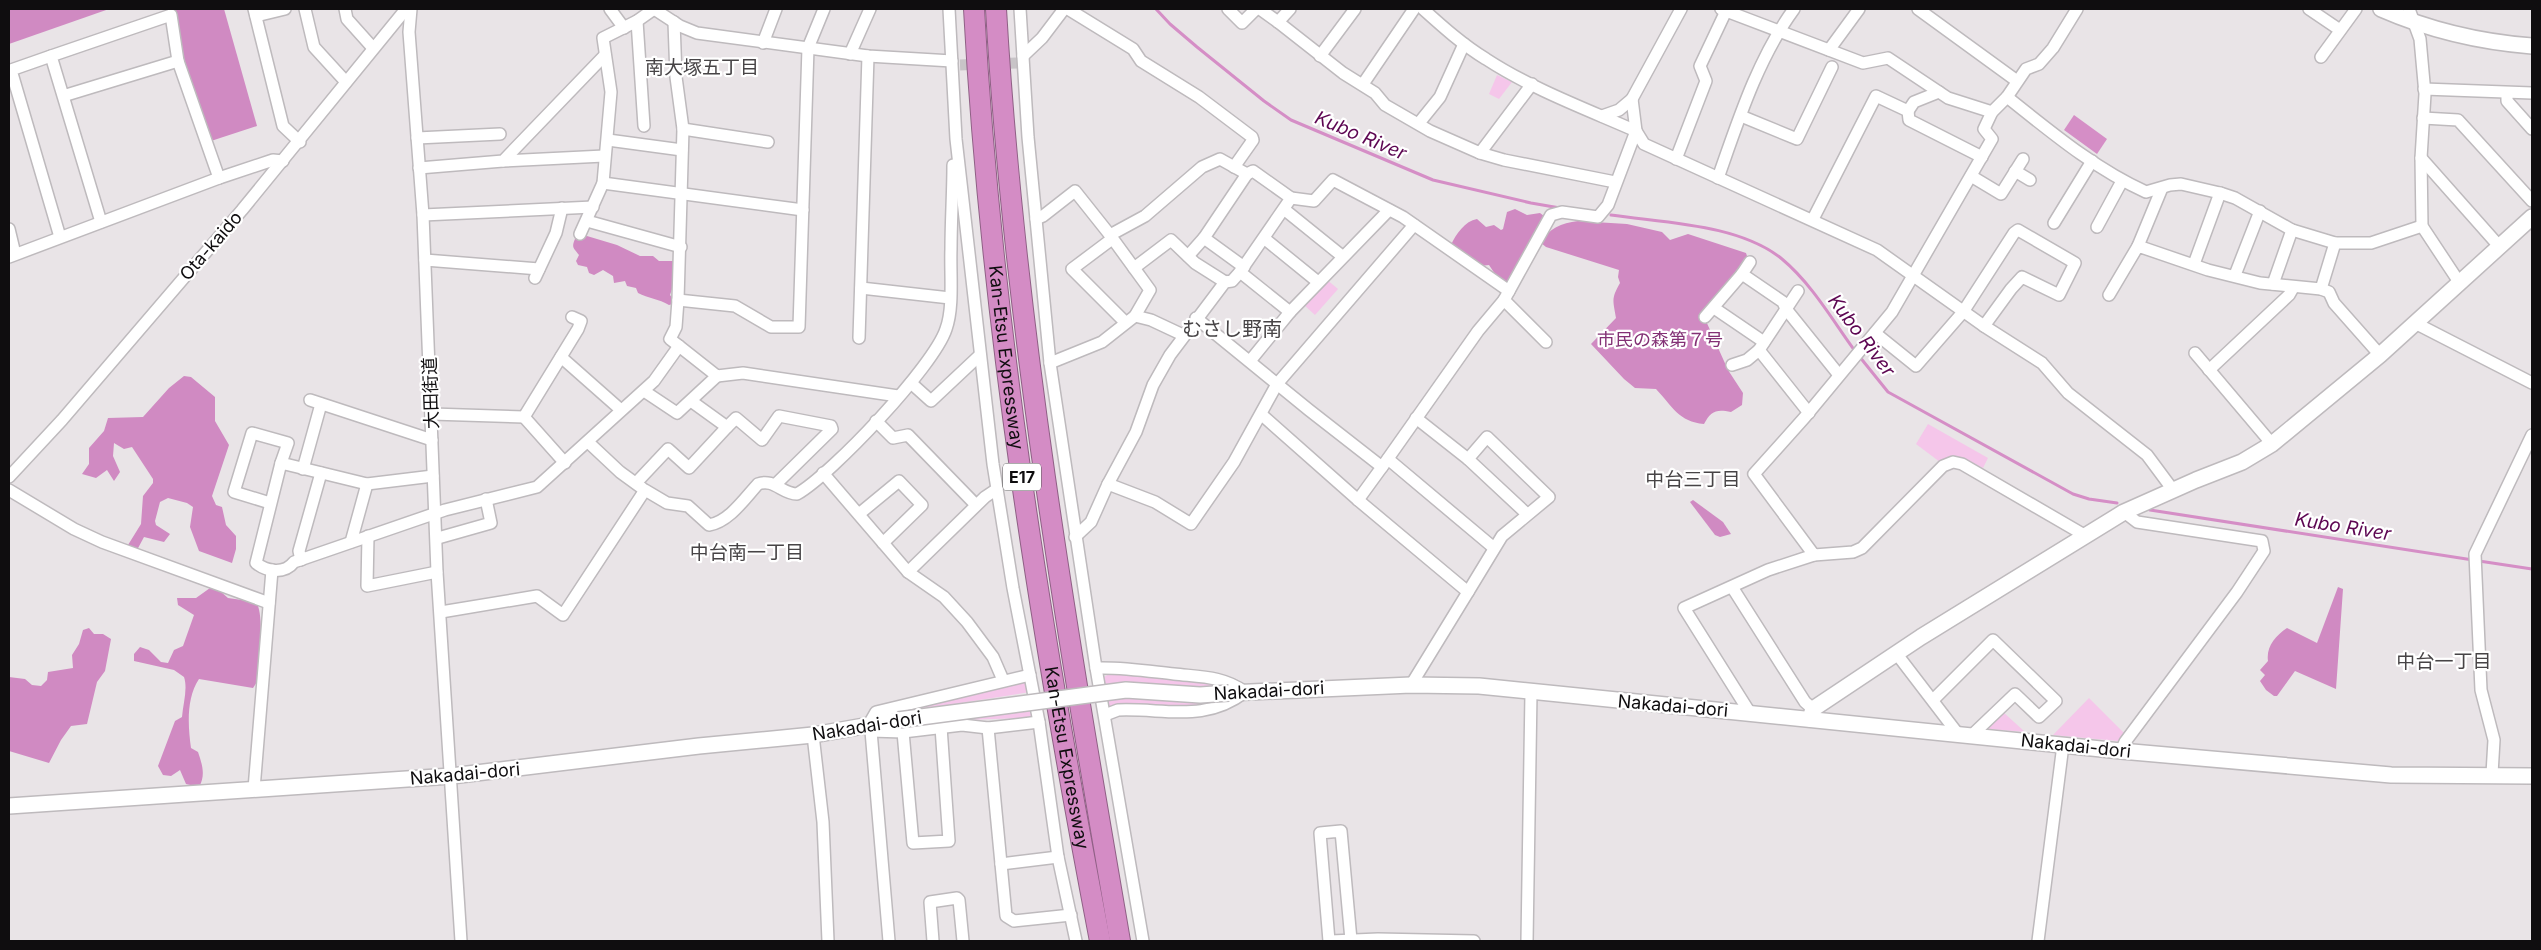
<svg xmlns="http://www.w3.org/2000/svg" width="2541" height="950" font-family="Inter,'Noto Sans JP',sans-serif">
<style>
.green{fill:#f5c6ea}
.forest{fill:#d08ac2}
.water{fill:#d58ec6}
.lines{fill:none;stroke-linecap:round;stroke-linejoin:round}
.stream{stroke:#d58ec6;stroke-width:3}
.street-tunnel{stroke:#c8c4c7;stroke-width:11;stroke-dasharray:11 5.5;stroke-linecap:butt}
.street-casing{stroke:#bebabd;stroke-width:14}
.secondary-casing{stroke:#bebabd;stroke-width:18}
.highway-casing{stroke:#8f6085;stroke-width:22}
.street{stroke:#fff;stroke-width:11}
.secondary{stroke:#fff;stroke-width:15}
.highway{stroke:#d48cc5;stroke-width:20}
.secondary-bridge-casing{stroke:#bebabd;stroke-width:18;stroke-linecap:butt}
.secondary-bridge{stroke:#fff;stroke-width:15}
.labels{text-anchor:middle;stroke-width:4.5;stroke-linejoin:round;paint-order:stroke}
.shield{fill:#fff;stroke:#575657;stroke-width:1}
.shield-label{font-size:16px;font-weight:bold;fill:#0f0d0f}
.street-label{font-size:18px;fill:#0f0d0f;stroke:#fff}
.park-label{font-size:18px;fill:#833175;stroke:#fff}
.neighbourhood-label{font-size:19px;fill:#474446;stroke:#fff}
.water-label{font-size:19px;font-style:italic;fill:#5d0652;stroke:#fff}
.quarter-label{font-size:20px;fill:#474446;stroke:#fff}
</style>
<rect width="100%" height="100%" fill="#e9e4e7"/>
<g class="green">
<polygon points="1497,75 1512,82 1499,99 1489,94"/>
<polygon points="1326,279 1338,289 1315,315 1303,304"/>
<polygon points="1928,424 1988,458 1983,468 1959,457 1940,462 1916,444"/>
<path d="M1111,673L1140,674L1180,681L1229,686C1187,689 1145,682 1102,684V678Z"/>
<polygon points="1023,682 1028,684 1030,692 896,713"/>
<polygon points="1123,697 1185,703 1226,701 1203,708 1108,708 1105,700"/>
<polygon points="2089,698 2124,733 2118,741 2053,735"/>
<polygon points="1032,707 1033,713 1029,718 961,720 899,727"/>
<polygon points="2003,712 2025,732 1989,729 1989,726"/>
</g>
<g class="forest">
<polygon points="9,9 109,9 9,44"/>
<polygon points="173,9 224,9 257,126 211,141 182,60"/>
<path d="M1515,209L1527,215L1540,213L1544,216L1512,279L1506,283L1499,280L1489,265L1480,266L1451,245C1456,234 1465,221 1477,219L1486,227L1494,225L1501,230L1503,229L1507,212Z"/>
<path d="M1578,221L1627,224L1662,232L1670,240L1688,234L1746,253L1748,259L1706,321L1728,370L1743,393L1742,405L1731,412C1716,409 1711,411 1704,424C1679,422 1672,406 1656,389L1635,388L1624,379L1591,344L1616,318C1613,300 1611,299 1620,283L1618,277L1619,270L1546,247L1541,243C1549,228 1561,223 1578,221Z"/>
<path d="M587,236L617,245L640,256H653L659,261H674L673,286L670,295L673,299V304L669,305C659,299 648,298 638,293L636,288L627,286L625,281L614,283L613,276L603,270L594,275L589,273L587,267L578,265L576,261L579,255C574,248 571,248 575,239Z"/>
<polygon points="184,376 191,377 215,397 215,421 229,445 212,496 216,505 222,507 226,525 236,536 236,549 232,563 199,551 190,527 193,507 187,503 168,498 160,502 155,521 156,525 170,534 164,542 144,537 137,550 128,545 141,524 143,496 153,483 153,479 132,447 124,449 114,443 113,456 120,472 114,481 107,470 96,478 82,474 89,464 89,448 104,431 108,418 143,417 169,388"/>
<polygon points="1693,500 1723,522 1731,534 1720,537 1715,535 1690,502"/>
<path d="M2338,587L2343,589L2336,689L2295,671L2277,696H2274L2266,690L2260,681L2265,675L2260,670L2268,661C2266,647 2275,636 2287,628L2317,643Z"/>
<path d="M210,588L220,591L228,598L256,602C265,614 259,666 257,682L253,688L199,679C186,698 188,727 191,748L198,752C202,764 206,775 199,787L186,784L180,770L171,776L163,775L158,766L175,721L182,717C183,704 188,689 184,677L174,670L134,661V654L140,647L149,650L161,662L168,663L174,650L183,646L194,615L178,605L177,598H196Z"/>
<polygon points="89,628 94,634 103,634 111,639 105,671 97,682 87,724 71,726 61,740 49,763 9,751 9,677 25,679 32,685 41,686 47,680 48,672 73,668 72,655 79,644 83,630"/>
</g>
<polygon class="water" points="2074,115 2107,139 2097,154 2064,130"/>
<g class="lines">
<g class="stream">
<polyline points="1156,9 1170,24 1197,47 1264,101 1291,120 1433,180 1531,203 1560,208"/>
<path d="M1611,215C1665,223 1739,224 1782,259C1812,284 1833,321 1855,351"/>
<polyline points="1859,356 1888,392 2073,494 2089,499 2117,503"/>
<polyline points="2150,510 2473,560"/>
<polyline points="2479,561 2532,569"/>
</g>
<polyline class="street-tunnel" points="960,65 1017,63"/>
<g class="street-casing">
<g id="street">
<polyline points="254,9 283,126 300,142"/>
<polyline points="305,9 314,47 346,82"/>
<polyline points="345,9 347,19 373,48"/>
<polyline points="411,9 409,32 423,215 437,572 461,941"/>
<polyline points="610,9 624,28"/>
<polyline points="654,9 680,26 697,33 868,56 952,61"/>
<polyline points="949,9 956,139 993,464 1013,588 1039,722 1058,857 1076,941"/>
<polyline points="1020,9 1028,137 1050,363 1096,668 1143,941"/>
<polyline points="1068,9 1133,49 1141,61 1199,97 1252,137 1253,140 1234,167"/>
<polyline points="1228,9 1242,23 1256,9"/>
<polyline points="1260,9 1278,22"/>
<polyline points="1290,9 1278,22 1343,73 1375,93 1385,105 1430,131 1480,153 1504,160 1615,182"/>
<path d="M1423,9C1443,27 1463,45 1486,59C1532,89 1586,109 1636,131L1644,144L1877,250L1984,326L2042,363L2068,393L2147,455L2173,490"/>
<polyline points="1721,9 1863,63 1888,58 1948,98 1992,112"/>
<polyline points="1918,9 2017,81"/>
<polyline points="2077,9 2053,48 2039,64 2026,69 2007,97 1992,112 1984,129 1992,139 1892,312 1805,417 1754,474 1814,555 1853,552 1862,548 1943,466 1953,462 1962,464 2086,536"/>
<polyline points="2309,9 2340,30"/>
<polyline points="2409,9 2420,39 2425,94 2421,158 2422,226 2459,282"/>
<polyline points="256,16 285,9"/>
<polyline points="637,21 644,126"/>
<polyline points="674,22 676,77 683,129 678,300 676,327 670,339 679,346"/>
<polyline points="763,43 776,9"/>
<polyline points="1829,50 1859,9"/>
<polyline points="850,54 870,9"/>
<polyline points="51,56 11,70 60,237"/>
<polyline points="1023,56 1042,38 1064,9"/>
<polyline points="1320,56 1355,9"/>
<polyline points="2321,57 2356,9"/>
<polyline points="178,61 219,178"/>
<polyline points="1363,84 1414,9"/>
<polyline points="2424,89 2532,93"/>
<polyline points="2507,93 2507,101 2532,129"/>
<polyline points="63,96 178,61 171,15 51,56 101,222"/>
<path d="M2007,97C2051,132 2095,169 2146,192L2170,185L2181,184L2220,193L2235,198L2292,230L2335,243H2371L2422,226"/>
<polyline points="1908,111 1914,102 1939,92"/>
<polyline points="1602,116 1619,110 1632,99 1681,9"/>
<polyline points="1741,116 1797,139 1832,67"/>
<polyline points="2423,118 2458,120 2532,201"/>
<polyline points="1419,123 1440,97 1464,44"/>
<polyline points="683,129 768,142"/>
<polyline points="417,138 500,134"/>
<polyline points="608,140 682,150"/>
<polyline points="1480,153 1532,84"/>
<polyline points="2421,158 2499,246"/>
<polyline points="1676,159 1706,81 1700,66 1726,11"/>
<polyline points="503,161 604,156"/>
<polyline points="419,168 503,161 605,55"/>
<polyline points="2015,171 2030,180"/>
<polyline points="1971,176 2001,194 2023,159"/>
<path d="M1718,178C1738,121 1758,58 1794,9"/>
<polyline points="603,183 803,210"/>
<polyline points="1291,198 1314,201 1333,180 1403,217 1509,291"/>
<polyline points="1285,210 1342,256"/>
<polyline points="423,215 593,207"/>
<polyline points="1036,219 1043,216 1075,191 1110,235"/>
<polyline points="1813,219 1876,96 1908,111 1909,120 1982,157"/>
<polyline points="587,221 681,247"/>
<polyline points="2054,223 2092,161"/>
<polyline points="2097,227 2122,181"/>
<polyline points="9,229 15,254"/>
<polyline points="580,234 603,183 611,92 603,38 637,21 654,9"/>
<polyline points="1112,239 1072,269 1125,322"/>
<polyline points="1265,239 1318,282"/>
<polyline points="2138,246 2162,188"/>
<polyline points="1188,256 1204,238"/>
<polyline points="9,257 219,178 273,160 283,161"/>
<polyline points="425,260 539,269"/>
<polyline points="1750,262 1742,274 1783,302 1786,309 1839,375"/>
<polyline points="2194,264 2220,193"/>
<polyline points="1244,267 1204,238 1247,174"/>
<polyline points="1134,268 1171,240 1195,263 1225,282"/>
<polyline points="1240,272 1290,312 1389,210"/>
<polyline points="2235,275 2260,211"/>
<polyline points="535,278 556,233 562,208"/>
<polyline points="2273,284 2292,230"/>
<polyline points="861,288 950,298"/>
<polyline points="2321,289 2335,243"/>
<polyline points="1798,291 1759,350 1809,413"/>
<polyline points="2109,295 2138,246 2208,270 2260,283 2321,289 2329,292 2334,303 2380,355"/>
<polyline points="678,300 735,306 771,327 799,327 808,48 824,9"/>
<polyline points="1714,308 1764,342"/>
<polyline points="1135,316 1151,320 1183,335"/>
<polyline points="1705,317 1742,274"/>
<polyline points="1196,318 1309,410 1382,467 1358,500"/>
<polyline points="2415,323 2532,383"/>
<polyline points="1875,333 1916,366 1963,312 2014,233 2018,230 2075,263 2059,295 2022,277 2011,289 1984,326"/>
<polyline points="859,338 868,56"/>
<polyline points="1546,342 1504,300 1551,215 1562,212 1598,217 1608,205 1636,131 1632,99"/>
<polyline points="2195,353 2272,444"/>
<polyline points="561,357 621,410"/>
<polyline points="1250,361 1290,312"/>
<polyline points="1050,363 1102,342 1135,316 1150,290 1110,235 1145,216 1202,167 1220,159 1247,174 1253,171 1291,198 1240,272 1232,281 1225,282 1170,355 1153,385 1136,432 1108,484 1091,522 1075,537"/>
<polyline points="1732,365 1747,360 1759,350"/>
<polyline points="2209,370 2289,295 2293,288"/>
<polyline points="911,383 931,401 980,355"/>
<polyline points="644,391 677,413 717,376"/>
<polyline points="310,400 432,440"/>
<polyline points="432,414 524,417 578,329 581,321 572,317"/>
<polyline points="1262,415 1358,500 1468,592 1411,685"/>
<polyline points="524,417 565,463"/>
<polyline points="1416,418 1468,459"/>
<polyline points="876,421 893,438 908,435 976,505"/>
<polyline points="727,427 736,418 762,440 779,416 831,426 832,429 776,484"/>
<polyline points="588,442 620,472 642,488"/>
<polyline points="1388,459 1494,548"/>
<polyline points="1382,467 1478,331 1504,300"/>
<polyline points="303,469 321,404"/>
<polyline points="823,473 908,572 944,597 967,622 993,657 1003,680"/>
<path d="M433,476L367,484L281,463L256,563C267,572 285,574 294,562L445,510L537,487L654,381L679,346L717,376L743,373L898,396"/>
<polyline points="9,477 62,420 242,210 406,9"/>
<polyline points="636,483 668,449 689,468 727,427 691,401"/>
<polyline points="1108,484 1155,502 1191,524 1234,462 1277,384 1414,225"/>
<polyline points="9,490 74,529 102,542 269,603"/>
<polyline points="270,503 234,492 252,433 288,443 281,463"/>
<polyline points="859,514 899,481 922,505 883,543"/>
<polyline points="368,536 367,586 437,572"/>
<polyline points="438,538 491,523 486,499"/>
<polyline points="351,542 367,484"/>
<polyline points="301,560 299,551 321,473"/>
<polyline points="908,572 985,497 997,489"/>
<polyline points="1732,587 1805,702 1813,709"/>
<polyline points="1468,592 1502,536 1549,497 1487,437 1468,459 1527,514"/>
<path d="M441,612L537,596L563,615L645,490L667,503L688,506L709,525C729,522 745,498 758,484C774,478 782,494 797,494C832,474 934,366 946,329C954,307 950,273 951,249C951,221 953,193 953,165"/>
<polyline points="1896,653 1958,734"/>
<path d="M1096,668C1123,667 1147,671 1174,674C1200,677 1223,676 1245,692C1205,723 1165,708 1118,710L1105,715"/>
<polyline points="1030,675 876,712 868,726 871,731 903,732 962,725 988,728 1039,722"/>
<polyline points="1933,700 1993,640 2056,701 2039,717 2015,694 1972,735"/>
<polyline points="1750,713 1684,608 1768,570 1814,555"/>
<polyline points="988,728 1006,916 1014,921 1071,915"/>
<polyline points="871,731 889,941"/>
<polyline points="903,732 913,843 949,841 941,727"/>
<polyline points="813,735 823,822 828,941"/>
<polyline points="2121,751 2125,742 2237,592 2264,551 2262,541 2137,522 2124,512"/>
<polyline points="2492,774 2494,740 2481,690 2475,554 2532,435"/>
<polyline points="254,789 272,570"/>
<polyline points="1001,864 1058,857"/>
<polyline points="933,941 930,902 957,898 959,900 963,941"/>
<polyline points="1329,941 1320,833 1341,831 1351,940"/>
<polyline points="1331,941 1378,939 1474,941"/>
<polyline points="1527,941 1531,693"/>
<polyline points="2038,941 2063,745"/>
</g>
</g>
<g class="secondary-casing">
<g id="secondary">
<path d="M2381,9C2429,30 2480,42 2532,46"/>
<polyline points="1229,693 1411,685 1479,686 2121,751 2391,775 2532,776"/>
<polyline points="1810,719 1813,709 1921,637 2124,512 2196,480 2242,462 2272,444 2380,355 2532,217"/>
<polyline points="9,806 451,776 699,746 813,735 898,720"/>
</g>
</g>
<g class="highway-casing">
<g id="highway">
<path id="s1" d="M974,9C991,322 1041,633 1100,941"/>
<path d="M996,9C1014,323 1067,632 1120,941"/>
</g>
</g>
<use href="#street" class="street"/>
<use href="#secondary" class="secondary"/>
<use href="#highway" class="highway"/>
<g class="secondary-bridge-casing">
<polyline id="secondary-bridge" points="898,720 1126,690 1200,695 1229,693"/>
</g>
<use href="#secondary-bridge" class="secondary-bridge"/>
</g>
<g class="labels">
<rect class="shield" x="1003" y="463.5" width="38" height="27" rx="4"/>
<g class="shield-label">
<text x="1022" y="483">E17</text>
</g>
<g class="street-label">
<text transform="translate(211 246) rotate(-49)" y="6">Ota-kaido</text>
<text dy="6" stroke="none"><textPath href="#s1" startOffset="350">Kan-Etsu Expressway</textPath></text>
<text transform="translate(431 393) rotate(-92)" y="6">大田街道</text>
<text transform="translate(1269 691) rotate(-3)" y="6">Nakadai-dori</text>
<text transform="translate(1673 706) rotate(5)" y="6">Nakadai-dori</text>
<text transform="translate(867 726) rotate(-9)" y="6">Nakadai-dori</text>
<text transform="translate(2076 746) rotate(6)" y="6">Nakadai-dori</text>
<text dy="6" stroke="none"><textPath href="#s1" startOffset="755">Kan-Etsu Expressway</textPath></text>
<text transform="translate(465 774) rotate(-5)" y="6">Nakadai-dori</text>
</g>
<g class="park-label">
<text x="1660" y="346">市民の森第７号</text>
</g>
<g class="neighbourhood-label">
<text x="702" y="74">南大塚五丁目</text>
<text x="1693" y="486">中台三丁目</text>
<text x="747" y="559">中台南一丁目</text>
<text x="2444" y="668">中台一丁目</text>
</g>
<g class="water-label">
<text transform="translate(1361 135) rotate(23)" y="7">Kubo River</text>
<text transform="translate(1862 335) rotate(53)" y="7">Kubo River</text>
<text transform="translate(2343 526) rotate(9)" y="7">Kubo River</text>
</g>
<g class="quarter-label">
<text x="1232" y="336">むさし野南</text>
</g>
</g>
<rect width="2541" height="950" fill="none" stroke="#0f0d0f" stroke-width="20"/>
</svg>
